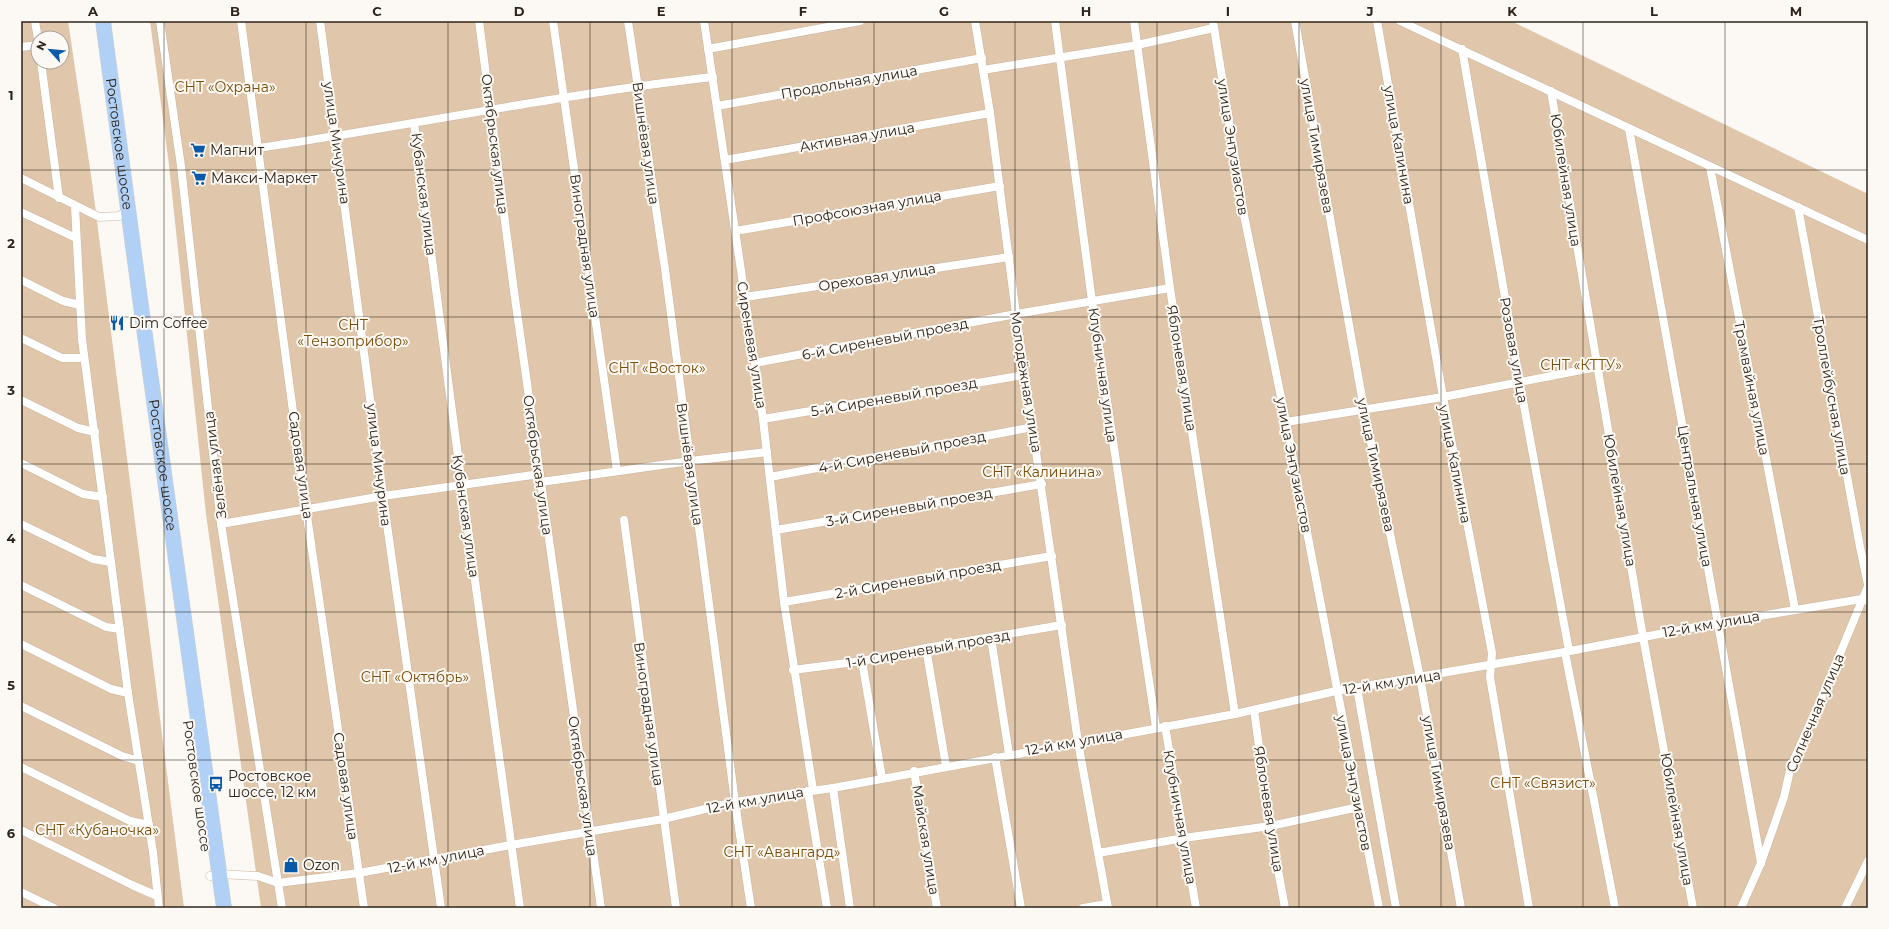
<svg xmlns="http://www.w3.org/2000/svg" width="1889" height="929" font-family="Montserrat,sans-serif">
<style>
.garden{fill:#e0c6aa;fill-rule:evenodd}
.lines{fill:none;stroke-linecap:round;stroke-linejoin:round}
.street-casing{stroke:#cbb59d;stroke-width:9}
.highway-casing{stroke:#d5d3d1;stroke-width:16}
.street{stroke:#fff;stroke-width:8}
.highway{stroke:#b1d0f6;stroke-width:15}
.grid{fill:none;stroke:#2d241b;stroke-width:1;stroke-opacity:0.55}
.labels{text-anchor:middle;stroke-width:4;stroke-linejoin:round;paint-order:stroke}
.street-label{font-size:14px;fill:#2d241b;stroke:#fcf8f3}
.park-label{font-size:14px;fill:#7a4c05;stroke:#fcf8f3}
.poi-label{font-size:14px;fill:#2d241b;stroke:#fcf8f3;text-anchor:start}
.neatline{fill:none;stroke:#2d241b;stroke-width:1.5}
.grid-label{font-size:13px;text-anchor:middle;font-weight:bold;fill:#2d241b}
</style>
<rect width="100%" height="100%" fill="#fcf8f3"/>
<g class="garden">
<path d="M21,21H68L92,182L184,908H21ZM38,38H62V62H38Z"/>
<polygon points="150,21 1511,21 1868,194 1868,908 261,908 206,514 169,165"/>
</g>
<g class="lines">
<g class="street-casing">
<g id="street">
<polyline points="35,21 38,39"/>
<polyline points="160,21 181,166 221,524 282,908"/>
<polyline points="241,21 306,509 364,908"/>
<polyline points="320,21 383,496 441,908"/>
<polyline points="479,21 514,291 601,908"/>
<polyline points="553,21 617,471"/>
<polyline points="628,21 665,269 735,802 751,908"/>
<polyline points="704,21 763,419 784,602 813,790"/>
<polyline points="975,21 990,113 1016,314 1078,742 1108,908"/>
<polyline points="1055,21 1092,301 1156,727"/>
<polyline points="1134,21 1170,288 1235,714"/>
<polyline points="1213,21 1244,215 1286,422 1379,908"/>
<polyline points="1295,21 1364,409 1420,677 1461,908"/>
<polyline points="1377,21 1443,397 1492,653 1490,677 1529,908"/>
<polyline points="1400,21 1868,240"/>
<polyline points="21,47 38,45"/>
<polyline points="708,49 860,21"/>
<polyline points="1462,49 1520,384 1569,651"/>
<polyline points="41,62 59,198"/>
<polyline points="983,70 1137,45 1214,28"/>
<polyline points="1551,91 1643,637 1693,908"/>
<polyline points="717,106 982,58"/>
<polyline points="414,123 462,486 520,908"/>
<polyline points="1629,129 1761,863"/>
<path d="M258,148C410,126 560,94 713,77"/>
<polyline points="725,160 990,113"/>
<polyline points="1710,167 1795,609"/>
<polyline points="21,178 99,217 119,216 128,210"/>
<polyline points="75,206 82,339 128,693 153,852 159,908"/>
<polyline points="1798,207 1860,547 1868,585"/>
<polyline points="21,212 76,238"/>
<polyline points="735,231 1000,186"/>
<polyline points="21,280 63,301 80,305"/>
<polyline points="745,297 1009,257"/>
<polyline points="21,338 62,358 84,358"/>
<polyline points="755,363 1016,314 1170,288"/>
<polyline points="21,400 78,428 95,432"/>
<polyline points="763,419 1024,375"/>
<polyline points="1286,422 1443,397 1597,367"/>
<polyline points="21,463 83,494 103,497"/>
<polyline points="770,477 1033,427"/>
<polyline points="541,482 690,461 767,452"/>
<polyline points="624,520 676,908"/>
<polyline points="21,524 93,559 111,562"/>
<polyline points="221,524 383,496 540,474"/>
<polyline points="776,530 1042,484"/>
<polyline points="21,585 106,627 120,629"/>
<polyline points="784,602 1052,556"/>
<polyline points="991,638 1009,754"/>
<polyline points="21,644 111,689 128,693"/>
<polyline points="926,648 946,766"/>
<polyline points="1565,652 1615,908"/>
<polyline points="862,661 882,778"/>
<polyline points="793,670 862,661 926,648 1062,625"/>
<polyline points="1357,688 1396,908"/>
<polyline points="21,706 122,756 139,761"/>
<polyline points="1254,710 1270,826 1285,908"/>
<polyline points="1165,726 1196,908"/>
<polyline points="995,757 1021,908"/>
<polyline points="21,767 130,821 149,825"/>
<polyline points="914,771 937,908"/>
<polyline points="833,788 850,908"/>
<polyline points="808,791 827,908"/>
<polyline points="21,830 132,885 157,896"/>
<polyline points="1098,853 1184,838 1270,826 1359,807"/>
<polyline points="210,876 219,874 258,876 278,883 359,873 511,845 663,819 735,802 833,788 1235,714 1336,691 1565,652 1717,623 1862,599 1868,601"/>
<polyline points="21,892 54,908"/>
<polyline points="1083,908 1107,904"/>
<polyline points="1741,908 1761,863 1784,797 1791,766 1822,697 1868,586"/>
<polyline points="1845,908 1868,861"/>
</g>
</g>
<g class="highway-casing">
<g id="highway">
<path id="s1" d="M103,21L143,321L224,908"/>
</g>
</g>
<use href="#street" class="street"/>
<use href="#highway" class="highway"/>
</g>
<path class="grid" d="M164,21V908M306,21V908M448,21V908M590,21V908M732,21V908M874,21V908M1015,21V908M1157,21V908M1299,21V908M1441,21V908M1583,21V908M1725,21V908M21,170H1868M21,317H1868M21,464H1868M21,612H1868M21,760H1868"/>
<defs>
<g id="supermarket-bare" transform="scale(1.2)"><path d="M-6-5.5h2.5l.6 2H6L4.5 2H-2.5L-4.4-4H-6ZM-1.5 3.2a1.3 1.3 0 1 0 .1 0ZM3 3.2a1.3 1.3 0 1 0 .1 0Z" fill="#0959a8" stroke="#fcf8f3" stroke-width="2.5" paint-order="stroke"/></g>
<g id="restaurant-bare" transform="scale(1.2)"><path d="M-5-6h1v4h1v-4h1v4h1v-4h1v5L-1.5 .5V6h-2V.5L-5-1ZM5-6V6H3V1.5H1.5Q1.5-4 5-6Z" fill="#0959a8" stroke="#fcf8f3" stroke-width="2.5" paint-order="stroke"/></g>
<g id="bus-bare" transform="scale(1.2)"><path d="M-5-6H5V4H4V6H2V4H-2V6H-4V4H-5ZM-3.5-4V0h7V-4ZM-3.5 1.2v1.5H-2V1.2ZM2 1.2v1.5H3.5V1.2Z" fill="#0959a8" stroke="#fcf8f3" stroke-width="2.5" paint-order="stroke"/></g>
<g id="shop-bare" transform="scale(1.2)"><path d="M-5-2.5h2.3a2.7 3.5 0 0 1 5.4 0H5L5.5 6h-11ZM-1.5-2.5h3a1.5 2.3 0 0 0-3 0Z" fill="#0959a8" stroke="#fcf8f3" stroke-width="2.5" paint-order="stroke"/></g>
</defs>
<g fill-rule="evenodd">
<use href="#supermarket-bare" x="198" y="150"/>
<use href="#supermarket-bare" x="199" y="178"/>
<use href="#restaurant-bare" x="117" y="323"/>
<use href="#bus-bare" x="216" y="784"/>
<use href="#shop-bare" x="291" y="865"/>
</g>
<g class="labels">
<g class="street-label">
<text transform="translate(849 82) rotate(-10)" y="5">Продольная улица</text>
<text transform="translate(857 137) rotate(-10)" y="5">Активная улица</text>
<text transform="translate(337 143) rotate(82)" y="5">улица Мичурина</text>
<text transform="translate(646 143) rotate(82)" y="5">Вишнёвая улица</text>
<text dy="5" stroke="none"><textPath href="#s1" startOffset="124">Ростовское шоссе</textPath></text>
<text transform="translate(495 144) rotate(83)" y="5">Октябрьская улица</text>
<text transform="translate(1399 145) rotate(80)" y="5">улица Калинина</text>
<text transform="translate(1317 146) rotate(80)" y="5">улица Тимирязева</text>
<text transform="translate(1233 147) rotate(81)" y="5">улица Энтузиастов</text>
<text transform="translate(1566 180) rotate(81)" y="5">Юбилейная улица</text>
<text transform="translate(424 194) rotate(83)" y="5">Кубанская улица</text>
<text transform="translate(867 208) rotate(-10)" y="5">Профсоюзная улица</text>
<text transform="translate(585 246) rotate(82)" y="5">Виноградная улица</text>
<text transform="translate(877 277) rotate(-9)" y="5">Ореховая улица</text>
<text transform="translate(885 339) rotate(-11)" y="5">6-й Сиреневый проезд</text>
<text transform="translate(752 345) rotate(81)" y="5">Сиреневая улица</text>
<text transform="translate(1514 350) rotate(80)" y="5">Розовая улица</text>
<text transform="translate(1182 368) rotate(81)" y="5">Яблоневая улица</text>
<text transform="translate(1103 375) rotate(82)" y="5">Клубничная улица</text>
<text transform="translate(1026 382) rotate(81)" y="5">Молодёжная улица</text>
<text transform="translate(1752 388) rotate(79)" y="5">Трамвайная улица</text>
<text transform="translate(1832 396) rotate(80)" y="5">Троллейбусная улица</text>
<text transform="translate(894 397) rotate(-10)" y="5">5-й Сиреневый проезд</text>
<text transform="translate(902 452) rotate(-11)" y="5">4-й Сиреневый проезд</text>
<text transform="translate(690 464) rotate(82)" y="5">Вишнёвая улица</text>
<text transform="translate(1455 464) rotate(79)" y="5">улица Калинина</text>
<text dy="5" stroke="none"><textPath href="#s1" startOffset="448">Ростовское шоссе</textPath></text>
<text transform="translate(215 465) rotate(-97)" y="5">Зелёная улица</text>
<text transform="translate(301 465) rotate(82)" y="5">Садовая улица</text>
<text transform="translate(379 465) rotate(83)" y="5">улица Мичурина</text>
<text transform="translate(538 465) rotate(82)" y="5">Октябрьская улица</text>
<text transform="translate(1294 465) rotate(79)" y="5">улица Энтузиастов</text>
<text transform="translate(1376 465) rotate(78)" y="5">улица Тимирязева</text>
<text transform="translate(1695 496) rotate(80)" y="5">Центральная улица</text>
<text transform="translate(1620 500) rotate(80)" y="5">Юбилейная улица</text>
<text transform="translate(909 507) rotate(-10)" y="5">3-й Сиреневый проезд</text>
<text transform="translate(466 516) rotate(82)" y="5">Кубанская улица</text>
<text transform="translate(918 579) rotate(-10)" y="5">2-й Сиреневый проезд</text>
<text transform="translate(1711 624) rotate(-10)" y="5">12-й км улица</text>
<text transform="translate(928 649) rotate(-10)" y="5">1-й Сиреневый проезд</text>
<text transform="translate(1392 682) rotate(-9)" y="5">12-й км улица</text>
<text transform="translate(1815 713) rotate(-67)" y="5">Солнечная улица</text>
<text transform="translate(649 714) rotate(82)" y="5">Виноградная улица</text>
<text transform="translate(1074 742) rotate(-10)" y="5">12-й км улица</text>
<text transform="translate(1354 783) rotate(79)" y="5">улица Энтузиастов</text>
<text transform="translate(1439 783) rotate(80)" y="5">улица Тимирязева</text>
<text transform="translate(197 786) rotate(82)" y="5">Ростовское шоссе</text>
<text transform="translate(346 786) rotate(82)" y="5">Садовая улица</text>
<text transform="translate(583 786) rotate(82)" y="5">Октябрьская улица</text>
<text transform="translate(755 800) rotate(-10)" y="5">12-й км улица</text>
<text transform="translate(1269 809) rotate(81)" y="5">Яблоневая улица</text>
<text transform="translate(1180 817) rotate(80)" y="5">Клубничная улица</text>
<text transform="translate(1677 819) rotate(80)" y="5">Юбилейная улица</text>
<text transform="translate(926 840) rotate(81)" y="5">Майская улица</text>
<text transform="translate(436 859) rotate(-11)" y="5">12-й км улица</text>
</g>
<g class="park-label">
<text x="225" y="92">СНТ «Охрана»</text>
<text x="353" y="330">СНТ<tspan x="353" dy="16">«Тензоприбор»</tspan></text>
<text x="1581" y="370">СНТ «КТТУ»</text>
<text x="657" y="373">СНТ «Восток»</text>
<text x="1042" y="477">СНТ «Калинина»</text>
<text x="415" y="682">СНТ «Октябрь»</text>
<text x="1543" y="788">СНТ «Связист»</text>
<text x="97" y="835">СНТ «Кубаночка»</text>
<text x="782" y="857">СНТ «Авангард»</text>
</g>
<g class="poi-label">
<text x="210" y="155">Магнит</text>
<text x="211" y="183">Макси-Маркет</text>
<text x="129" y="328">Dim Coffee</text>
<text x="228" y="781">Ростовское<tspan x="228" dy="16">шоссе, 12 км</tspan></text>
<text x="303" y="870">Ozon</text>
</g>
</g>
<rect width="1889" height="929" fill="none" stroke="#fcf8f3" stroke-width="44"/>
<g transform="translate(50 50) rotate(297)"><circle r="19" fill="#fcf8f3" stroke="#a9a39d"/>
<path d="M0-3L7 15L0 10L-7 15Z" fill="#0959a8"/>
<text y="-6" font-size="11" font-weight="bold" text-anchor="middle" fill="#2d241b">N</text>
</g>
<rect x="22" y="22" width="1845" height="885" class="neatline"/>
<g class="grid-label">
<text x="93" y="16">A</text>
<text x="235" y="16">B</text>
<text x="377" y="16">C</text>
<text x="519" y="16">D</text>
<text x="661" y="16">E</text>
<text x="803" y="16">F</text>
<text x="944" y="16">G</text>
<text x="1086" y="16">H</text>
<text x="1228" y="16">I</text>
<text x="1370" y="16">J</text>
<text x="1512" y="16">K</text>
<text x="1654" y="16">L</text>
<text x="1796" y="16">M</text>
<text x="11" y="100">1</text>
<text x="11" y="248">2</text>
<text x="11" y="395">3</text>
<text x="11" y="543">4</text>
<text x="11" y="690">5</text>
<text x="11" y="838">6</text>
</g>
</svg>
